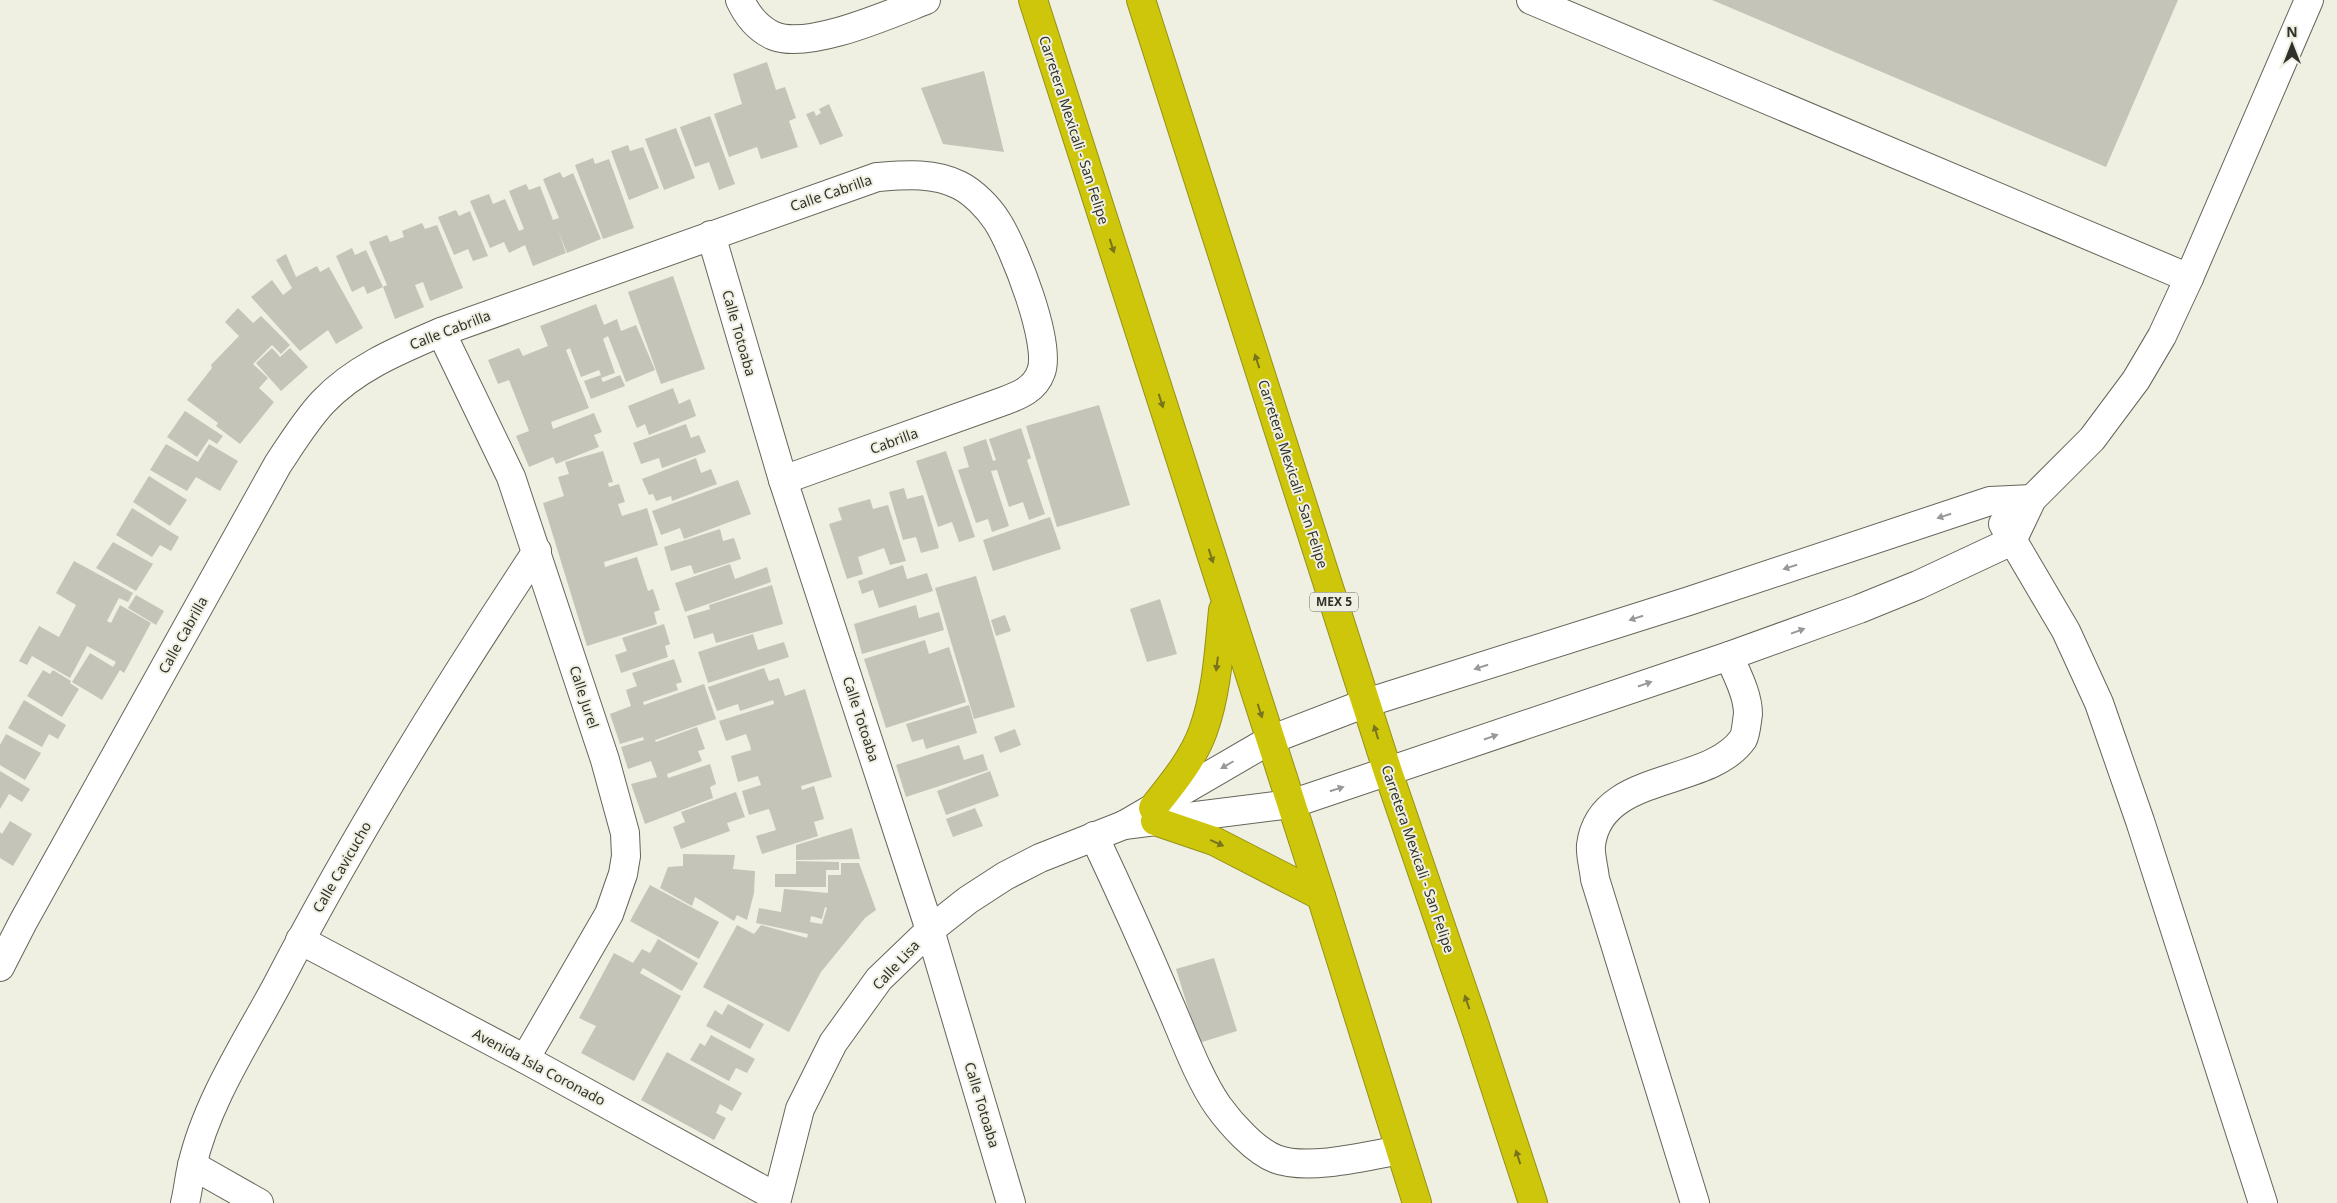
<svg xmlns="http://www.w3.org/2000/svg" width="2337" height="1203" font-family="'Noto Sans',sans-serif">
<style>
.building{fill:#c4c4b8;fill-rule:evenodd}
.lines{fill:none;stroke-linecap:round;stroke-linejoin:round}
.minor-casing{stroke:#65655a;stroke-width:30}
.highway-casing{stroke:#969217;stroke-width:30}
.minor{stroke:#fff;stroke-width:28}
.highway{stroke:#cdc60b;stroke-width:28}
.oneway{fill:#77741d}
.oneway2{fill:#989896}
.labels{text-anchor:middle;stroke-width:4;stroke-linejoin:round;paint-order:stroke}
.shield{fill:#efefe2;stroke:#6a6a63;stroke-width:1}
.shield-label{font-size:12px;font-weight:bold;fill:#31312c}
.street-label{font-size:14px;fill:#31312c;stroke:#efefe2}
</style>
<rect width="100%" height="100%" fill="#efefe2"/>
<g class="building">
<polygon points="1712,0 2178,0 2106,167"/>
<polygon points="767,62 776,90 785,87 796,118 789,121 798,147 761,159 757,147 729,157 714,114 742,104 733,74"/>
<polygon points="984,71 1004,152 943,144 921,88"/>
<polygon points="829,104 843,136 820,145 806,114 814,111 816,116 821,113 819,109"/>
<polygon points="710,116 735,184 719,190 709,162 695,167 680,127"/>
<polygon points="676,128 695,178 664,190 645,139"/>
<polygon points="628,145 630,151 643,147 659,188 629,200 611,151"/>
<polygon points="593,158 595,164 609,159 634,228 603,239 575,165"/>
<polygon points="560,172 563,178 573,173 601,239 567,253 558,230 566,253 533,266 525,245 509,253 504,242 490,248 470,201 489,194 493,204 505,199 519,231 524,229 509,191 526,184 529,190 540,186 553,220 559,218 543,179"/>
<polygon points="456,210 459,216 470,211 488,256 473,261 468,249 454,255 438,217"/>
<polygon points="422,223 425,229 437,225 463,288 430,301 423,282 415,285 424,307 395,319 383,287 367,294 364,286 352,292 336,256 352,248 355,255 366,250 383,287 387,285 369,242 387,235 390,242 404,237 402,231"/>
<polygon points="286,254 296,277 317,266 320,272 329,267 363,328 336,344 328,330 300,351 251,297 272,280 283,295 292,288 276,260"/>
<polygon points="673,276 705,369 661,384 628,292"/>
<polygon points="596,304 604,325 617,319 621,331 636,325 655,370 626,382 608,336 603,339 615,373 601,378 603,382 620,375 625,386 591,399 584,381 601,375 599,370 581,377 570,348 566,350 589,408 551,422 553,429 594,413 602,432 594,435 599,447 556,464 553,457 529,467 516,436 529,431 509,380 498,384 488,360 519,348 523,356 548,346 540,326"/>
<polygon points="238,308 253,323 261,316 290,345 281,354 272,345 253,364 268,378 259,388 274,402 240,444 216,426 218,423 187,400 212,368 211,365 239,336 225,322"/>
<polygon points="272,348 280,357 290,348 308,367 281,391 256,363"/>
<polygon points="673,388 679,404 690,399 696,416 649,435 645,424 637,428 628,406"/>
<polygon points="1099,405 1130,505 1057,527 1026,426"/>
<polygon points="185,411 223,436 217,444 209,439 197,457 167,437"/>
<polygon points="686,424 691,438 699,435 706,452 662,468 659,458 641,464 633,443"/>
<polygon points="1021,428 1031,458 1027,460 1045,514 1029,520 1023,502 1009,507 997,470 991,471 1009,526 992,532 988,519 976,523 958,470 969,467 963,447 986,439 993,461 996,460 989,439"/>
<polygon points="166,444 198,462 209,444 238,461 220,491 196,477 187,491 150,470"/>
<polygon points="603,451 613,482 608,483 609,487 619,484 625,502 618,504 622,516 647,508 658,545 604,562 605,567 637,557 648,591 653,589 660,610 654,612 657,624 587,646 543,503 564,496 558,477 569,474 565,462"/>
<polygon points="946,451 975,537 959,542 952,522 938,527 916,461"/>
<polygon points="696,458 701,473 711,469 717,484 672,501 671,496 656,501 653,494 649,495 642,479"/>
<polygon points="149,476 187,500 170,526 133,502"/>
<polygon points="738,480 751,514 684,539 680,528 661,535 652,511"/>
<polygon points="904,488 907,499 923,495 939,548 921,553 916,537 903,540 889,492"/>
<polygon points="870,499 873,509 888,505 906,561 890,565 884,548 858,557 863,574 847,579 829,524 842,520 838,508"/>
<polygon points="132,508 179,537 171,551 160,545 152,557 116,535"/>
<polygon points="1050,517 1061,549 993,571 983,540"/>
<polygon points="720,529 723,541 734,538 741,559 694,574 691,565 671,571 664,547"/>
<polygon points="113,542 153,564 136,591 96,568"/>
<polygon points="74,561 133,593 128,602 119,598 107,621 111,623 120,605 151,623 124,673 120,670 102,700 72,682 90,653 113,667 116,662 87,646 70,678 32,656 27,665 19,661 39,626 59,637 76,605 56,593"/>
<polygon points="730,564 735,579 767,567 771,582 685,612 675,583"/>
<polygon points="903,565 907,579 927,573 933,591 879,608 873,590 862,594 858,581"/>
<polygon points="976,576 1015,707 974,719 935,588"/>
<polygon points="772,585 783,624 716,643 713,633 694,639 687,616 710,609 709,605"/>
<polygon points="136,595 164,611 156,625 128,608"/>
<polygon points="1160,599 1177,654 1147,662 1130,609"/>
<polygon points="916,605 919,618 939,612 944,630 862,654 854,624"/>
<polygon points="1005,615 1011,631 996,636 991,620"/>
<polygon points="664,624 670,644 665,646 668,657 621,673 615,655 627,651 622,638"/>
<polygon points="753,634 758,650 784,642 789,657 708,683 698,652"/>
<polygon points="925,640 929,654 949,647 966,702 886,728 864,659"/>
<polygon points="674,659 682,682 676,684 678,690 643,702 644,705 704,684 716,719 655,740 656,742 697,727 705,749 698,751 702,761 667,774 668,778 710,764 716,784 710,787 713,798 645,824 631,784 657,777 651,761 628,769 621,747 644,740 643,737 620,744 610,714 631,706 626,690 637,686 632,673"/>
<polygon points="764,668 769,681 779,678 785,696 805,689 832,777 801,786 802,790 814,786 824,819 814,822 818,836 762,854 756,836 776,830 769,809 749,815 742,791 761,785 758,776 738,782 731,756 751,750 750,745 746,734 726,741 719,721 774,704 773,700 740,711 738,704 717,711 708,687"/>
<polygon points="43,670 50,674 53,670 71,681 70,683 79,689 62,717 27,696"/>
<polygon points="24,700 66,725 58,739 49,734 42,747 8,728"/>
<polygon points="969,705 977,733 926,749 923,739 912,742 906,724"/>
<polygon points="1015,729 1021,745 1000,753 994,737"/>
<polygon points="6,734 41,753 25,780 0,765 0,745"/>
<polygon points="959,745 964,760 983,754 988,770 906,797 896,765"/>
<polygon points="0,771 30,789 22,802 9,794 0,809"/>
<polygon points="990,771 999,796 946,815 937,791"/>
<polygon points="736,792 745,817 727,823 730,831 681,849 673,827 685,822 681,812"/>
<polygon points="975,808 983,826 953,837 946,819"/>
<polygon points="10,821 32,834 13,866 0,858 0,832 2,834"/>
<polygon points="852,828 860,859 796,860 796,845"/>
<polygon points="683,854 735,855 733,869 755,871 754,893 747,920 737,915 734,921 695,897 692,906 660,888 668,867 683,866"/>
<polygon points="796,861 839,862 839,870 826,870 826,887 775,887 775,874 796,874"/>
<path d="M841,863H859L876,910L865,918L821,972L789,1032L703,987L737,925L754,934L761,925L807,938L808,934L756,923L759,908L781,912L784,889L828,893V875H841ZM825,907L827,908L822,924L810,922L811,916L822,919Z"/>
<polygon points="650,885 719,922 699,959 630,921"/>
<polygon points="658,939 698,963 682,991 643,968 640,973 681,996 634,1081 581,1053 596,1026 579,1018 614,953 633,963 642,949 650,953"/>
<polygon points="1214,958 1237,1031 1199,1043 1176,969"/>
<polygon points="728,1004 764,1024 750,1049 706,1026 715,1010 722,1015"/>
<polygon points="711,1035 755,1059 747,1073 736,1068 729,1081 690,1060 700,1043 705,1046"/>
<polygon points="667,1052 742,1093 732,1111 720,1104 716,1113 726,1118 714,1140 641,1100"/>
</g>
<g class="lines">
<g class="minor-casing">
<g id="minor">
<path d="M740,0C747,15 758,29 774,36C809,50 890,14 926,0"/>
<polyline points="1531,0 2189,278"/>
<polyline points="711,235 783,480 930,930 1011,1203"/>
<polyline points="441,332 511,477 605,760 625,833 626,856 623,874 609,914 525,1059"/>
<polyline points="2003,524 2066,631 2099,703 2140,821 2263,1203"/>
<polyline points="1124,825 1291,804 1729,656 1859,609 1918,585 2012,541 2032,499 2092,439 2136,380 2162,336 2189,278 2309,0"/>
<path d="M1094,836C1119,889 1143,942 1166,996C1181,1029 1197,1076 1218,1106C1231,1124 1255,1151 1276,1159C1307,1171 1368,1156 1400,1150"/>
<polyline points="300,940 525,1059 776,1197"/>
<path d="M0,967L23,922L278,464C292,443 306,420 323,402C355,368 399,350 441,332L877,177C904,175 933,172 959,185C973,192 988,207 997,221C1014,247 1052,344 1041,372C1035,389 1020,395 1004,401L783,480"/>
<polyline points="192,1165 259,1203"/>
<path d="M185,1203C188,1191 189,1178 192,1166C206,1103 247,1041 277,985C355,835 444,691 537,551"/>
<polyline points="776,1203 800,1109 833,1043 879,979 930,930 968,900 1005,876 1040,858 1124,825 1270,740 1366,703 1689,601 1990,501 2032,499"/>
<path d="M1695,1203L1595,879C1594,868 1590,855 1591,845C1600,771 1709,788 1743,739C1746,734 1747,720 1748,714C1748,694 1736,673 1729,656"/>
</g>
</g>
<g class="highway-casing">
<g id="highway">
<polyline points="1033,0 1321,896 1417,1203"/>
<polyline points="1141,0 1388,772 1475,1026 1533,1203"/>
<path d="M1153,808C1172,784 1193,759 1203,731C1217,692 1219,650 1223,610"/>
<polyline points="1155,821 1214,841 1321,896"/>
</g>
</g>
<use href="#minor" class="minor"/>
<use href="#highway" class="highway"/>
</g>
<defs><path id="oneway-solid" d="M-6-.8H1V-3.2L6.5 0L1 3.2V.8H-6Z" transform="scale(1.25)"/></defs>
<g class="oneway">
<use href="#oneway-solid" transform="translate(1112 246) rotate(72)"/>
<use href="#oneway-solid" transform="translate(1257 361) rotate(-108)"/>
<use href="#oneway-solid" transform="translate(1161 401) rotate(72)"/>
<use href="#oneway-solid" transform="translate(1211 556) rotate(72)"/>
<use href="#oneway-solid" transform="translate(1217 664) rotate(97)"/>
<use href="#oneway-solid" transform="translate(1260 711) rotate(72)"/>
<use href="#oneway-solid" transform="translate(1376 732) rotate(-107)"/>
<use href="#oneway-solid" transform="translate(1217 843) rotate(24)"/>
<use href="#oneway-solid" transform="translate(1467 1002) rotate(-109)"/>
<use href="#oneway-solid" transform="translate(1518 1157) rotate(-108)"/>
</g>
<g class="oneway2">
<use href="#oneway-solid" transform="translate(1944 516) rotate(162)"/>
<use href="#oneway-solid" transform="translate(1790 567) rotate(162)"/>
<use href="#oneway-solid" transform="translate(1636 618) rotate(162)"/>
<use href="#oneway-solid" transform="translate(1798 631) rotate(-20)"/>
<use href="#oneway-solid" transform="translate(1481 667) rotate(162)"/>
<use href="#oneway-solid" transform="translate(1645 684) rotate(-19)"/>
<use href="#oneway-solid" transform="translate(1491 737) rotate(-19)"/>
<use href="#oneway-solid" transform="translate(1227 765) rotate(150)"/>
<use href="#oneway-solid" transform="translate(1337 789) rotate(-18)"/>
</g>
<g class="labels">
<rect class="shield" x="1310" y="592.5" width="48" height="19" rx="4"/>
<g class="shield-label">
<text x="1334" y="606">MEX 5</text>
</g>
<g class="street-label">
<text transform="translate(1074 130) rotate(72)" y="5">Carretera Mexicali - San Felipe</text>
<text transform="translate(831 193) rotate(-19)" y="5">Calle Cabrilla</text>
<text transform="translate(450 330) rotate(-21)" y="5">Calle Cabrilla</text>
<text transform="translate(739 333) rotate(74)" y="5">Calle Totoaba</text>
<text transform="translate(894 441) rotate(-20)" y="5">Cabrilla</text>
<text transform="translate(1293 474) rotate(72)" y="5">Carretera Mexicali - San Felipe</text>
<text transform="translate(183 635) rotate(-61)" y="5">Calle Cabrilla</text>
<text transform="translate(584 697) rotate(72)" y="5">Calle Jurel</text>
<text transform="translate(861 719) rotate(72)" y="5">Calle Totoaba</text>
<text transform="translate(1418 859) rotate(71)" y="5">Carretera Mexicali - San Felipe</text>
<text transform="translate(342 867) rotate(-60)" y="5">Calle Cavicucho</text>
<text transform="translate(896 965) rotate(-47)" y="5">Calle Lisa</text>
<text transform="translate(539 1067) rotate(28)" y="5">Avenida Isla Coronado</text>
<text transform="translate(982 1105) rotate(73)" y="5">Calle Totoaba</text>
</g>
</g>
<g transform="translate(2292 45)" stroke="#efefe2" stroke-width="4" paint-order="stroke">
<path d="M0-4L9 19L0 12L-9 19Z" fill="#31312c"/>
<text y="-8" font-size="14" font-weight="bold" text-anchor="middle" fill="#31312c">N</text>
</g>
</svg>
